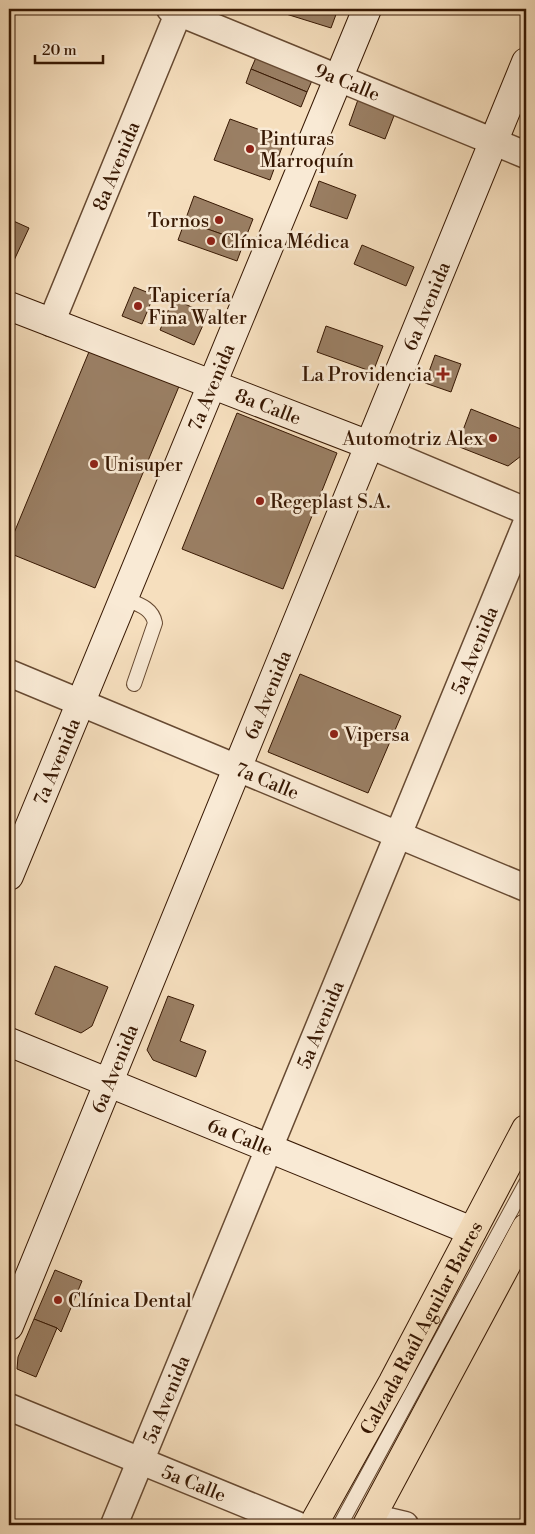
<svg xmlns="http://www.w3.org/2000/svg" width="535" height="1534" font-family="'Libre Bodoni',serif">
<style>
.building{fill:#9a7f64;stroke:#371803}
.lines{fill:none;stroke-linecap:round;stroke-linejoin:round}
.lane-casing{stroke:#674a32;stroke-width:16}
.street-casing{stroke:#674a32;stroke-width:29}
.secondary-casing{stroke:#371803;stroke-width:30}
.highway-casing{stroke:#371803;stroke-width:30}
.lane{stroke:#f9ead5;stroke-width:14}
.street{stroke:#f9ead5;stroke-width:26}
.secondary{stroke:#f9ead5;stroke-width:28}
.highway{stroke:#f6dfbe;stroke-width:28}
.poi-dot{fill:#8f2418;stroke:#f9ead5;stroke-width:2}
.labels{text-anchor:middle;stroke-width:5;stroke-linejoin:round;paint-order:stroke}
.street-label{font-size:19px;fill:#371803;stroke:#f9ead5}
.poi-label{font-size:19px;fill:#371803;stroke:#f9ead5;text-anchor:start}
</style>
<rect width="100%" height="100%" fill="#f6dfbe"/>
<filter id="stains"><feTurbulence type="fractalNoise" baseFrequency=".004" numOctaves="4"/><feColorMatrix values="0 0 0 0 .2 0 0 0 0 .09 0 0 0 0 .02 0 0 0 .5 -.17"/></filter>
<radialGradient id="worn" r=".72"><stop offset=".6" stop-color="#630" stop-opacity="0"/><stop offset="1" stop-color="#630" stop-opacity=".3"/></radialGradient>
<g class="building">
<polygon points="270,9 338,9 331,28"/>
<polygon points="258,53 314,76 307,92 251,69"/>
<polygon points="251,69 307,92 301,107 246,83"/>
<polygon points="360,94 397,108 385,139 349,125"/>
<polygon points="230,119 285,139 270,180 214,160"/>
<polygon points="319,181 356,195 347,219 310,206"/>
<polygon points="194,196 253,219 244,242 185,221"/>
<polygon points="9,219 29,228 10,269 9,268"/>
<polygon points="185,221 244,242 237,261 178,240"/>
<polygon points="362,245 414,267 406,286 354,264"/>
<polygon points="134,287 154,295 142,324 122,316"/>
<polygon points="173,299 208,314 194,345 160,330"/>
<polygon points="326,326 383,346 373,372 317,352"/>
<polygon points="91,347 180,384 95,588 9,553 9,545"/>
<polygon points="435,355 461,364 451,392 425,383"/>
<polygon points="471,409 526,431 525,453 508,466 457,446"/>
<polygon points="237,413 337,453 283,589 182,549"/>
<polygon points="300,674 401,716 368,793 268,752"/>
<polygon points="55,966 108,987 92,1026 81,1033 35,1014"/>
<polygon points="168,996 194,1005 180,1041 206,1051 196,1077 153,1060 147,1050"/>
<polygon points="55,1270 82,1281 61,1332 57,1328 34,1319"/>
<polygon points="34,1319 57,1328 36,1377 17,1369 18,1357"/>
</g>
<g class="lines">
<g class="lane-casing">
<g id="lane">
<path d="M123,598C137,604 152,607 155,623L134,684"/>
<polyline points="340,1525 526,1183"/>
</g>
</g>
<g class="street-casing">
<g id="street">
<path id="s1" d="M170,9L526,155"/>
<path id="s2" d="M51,323L180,9"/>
<polyline points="369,445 526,511"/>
<path id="s3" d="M9,673L526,888"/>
<path id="s4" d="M9,1407L297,1525"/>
<polyline points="371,1517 405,1525"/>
<path id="s5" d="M114,1525L526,524"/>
</g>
</g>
<g class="secondary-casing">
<g id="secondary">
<path id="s6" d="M9,306L369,445"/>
<path id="s7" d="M9,876L367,9"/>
<path id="s8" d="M9,1042L472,1231"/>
<path id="s9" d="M9,1326L526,62"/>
</g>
</g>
<g class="highway-casing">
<g id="highway">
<path id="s10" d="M313,1525L393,1382L526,1129"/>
<polyline points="367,1525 526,1228"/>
</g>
</g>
<use href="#lane" class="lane"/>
<use href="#street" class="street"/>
<use href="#secondary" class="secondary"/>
<use href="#highway" class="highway"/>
</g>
<g class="poi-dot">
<circle cx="250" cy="149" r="5"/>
<circle cx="219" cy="220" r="5"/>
<circle cx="211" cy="241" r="5"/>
<circle cx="138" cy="306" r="5"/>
<path d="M440.5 366.5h5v5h5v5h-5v5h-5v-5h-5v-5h5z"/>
<circle cx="493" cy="438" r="5"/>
<circle cx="94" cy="464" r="5"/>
<circle cx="260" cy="501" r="5"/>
<circle cx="334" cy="734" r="5"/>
<circle cx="58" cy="1300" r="5"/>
</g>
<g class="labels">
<g class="street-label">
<text dy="7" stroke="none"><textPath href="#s1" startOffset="192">9a Calle</textPath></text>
<text dy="7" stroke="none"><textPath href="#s2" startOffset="170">8a Avenida</textPath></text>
<text dy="7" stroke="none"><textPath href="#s9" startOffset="1102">6a Avenida</textPath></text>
<text dy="7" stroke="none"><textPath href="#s7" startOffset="529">7a Avenida</textPath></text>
<text dy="7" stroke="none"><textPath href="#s6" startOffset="278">8a Calle</textPath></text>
<text dy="7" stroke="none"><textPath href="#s5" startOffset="946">5a Avenida</textPath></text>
<text dy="7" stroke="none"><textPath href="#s9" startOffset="682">6a Avenida</textPath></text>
<text dy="7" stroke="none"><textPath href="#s7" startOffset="124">7a Avenida</textPath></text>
<text dy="7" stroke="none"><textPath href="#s3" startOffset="280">7a Calle</textPath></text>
<text dy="7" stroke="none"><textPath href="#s5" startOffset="541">5a Avenida</textPath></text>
<text dy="7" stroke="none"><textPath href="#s9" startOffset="278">6a Avenida</textPath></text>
<text dy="7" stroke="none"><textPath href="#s8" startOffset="250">6a Calle</textPath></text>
<text dy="7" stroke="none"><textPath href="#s10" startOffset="225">Calzada Raúl Aguilar Batres</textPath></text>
<text dy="7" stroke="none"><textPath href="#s5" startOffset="136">5a Avenida</textPath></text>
<text dy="7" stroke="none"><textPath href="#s4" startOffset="200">5a Calle</textPath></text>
</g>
<g class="poi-label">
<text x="260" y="145">Pinturas<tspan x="260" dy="22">Marroquín</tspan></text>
<text x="209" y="227" text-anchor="end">Tornos</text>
<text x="221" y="248">Clínica Médica</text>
<text x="148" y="302">Tapicería<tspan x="148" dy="22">Fina Walter</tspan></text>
<text x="432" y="381" text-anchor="end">La Providencia</text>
<text x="483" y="445" text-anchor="end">Automotriz Alex</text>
<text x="104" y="471">Unisuper</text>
<text x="270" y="508">Regeplast S.A.</text>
<text x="344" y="741">Vipersa</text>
<text x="68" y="1307">Clínica Dental</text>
</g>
</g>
<rect width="535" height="1534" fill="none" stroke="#f6dfbe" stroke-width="30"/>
<rect x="10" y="10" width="515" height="1514" fill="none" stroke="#371803" stroke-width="2.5"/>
<rect x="15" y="15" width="505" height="1504" fill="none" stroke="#371803"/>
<path d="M35 55v8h68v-8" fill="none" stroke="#371803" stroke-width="2.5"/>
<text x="42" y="55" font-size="15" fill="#371803" stroke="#f9ead5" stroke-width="4" paint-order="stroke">20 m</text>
<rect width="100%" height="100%" filter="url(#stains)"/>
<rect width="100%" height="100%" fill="url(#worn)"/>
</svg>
